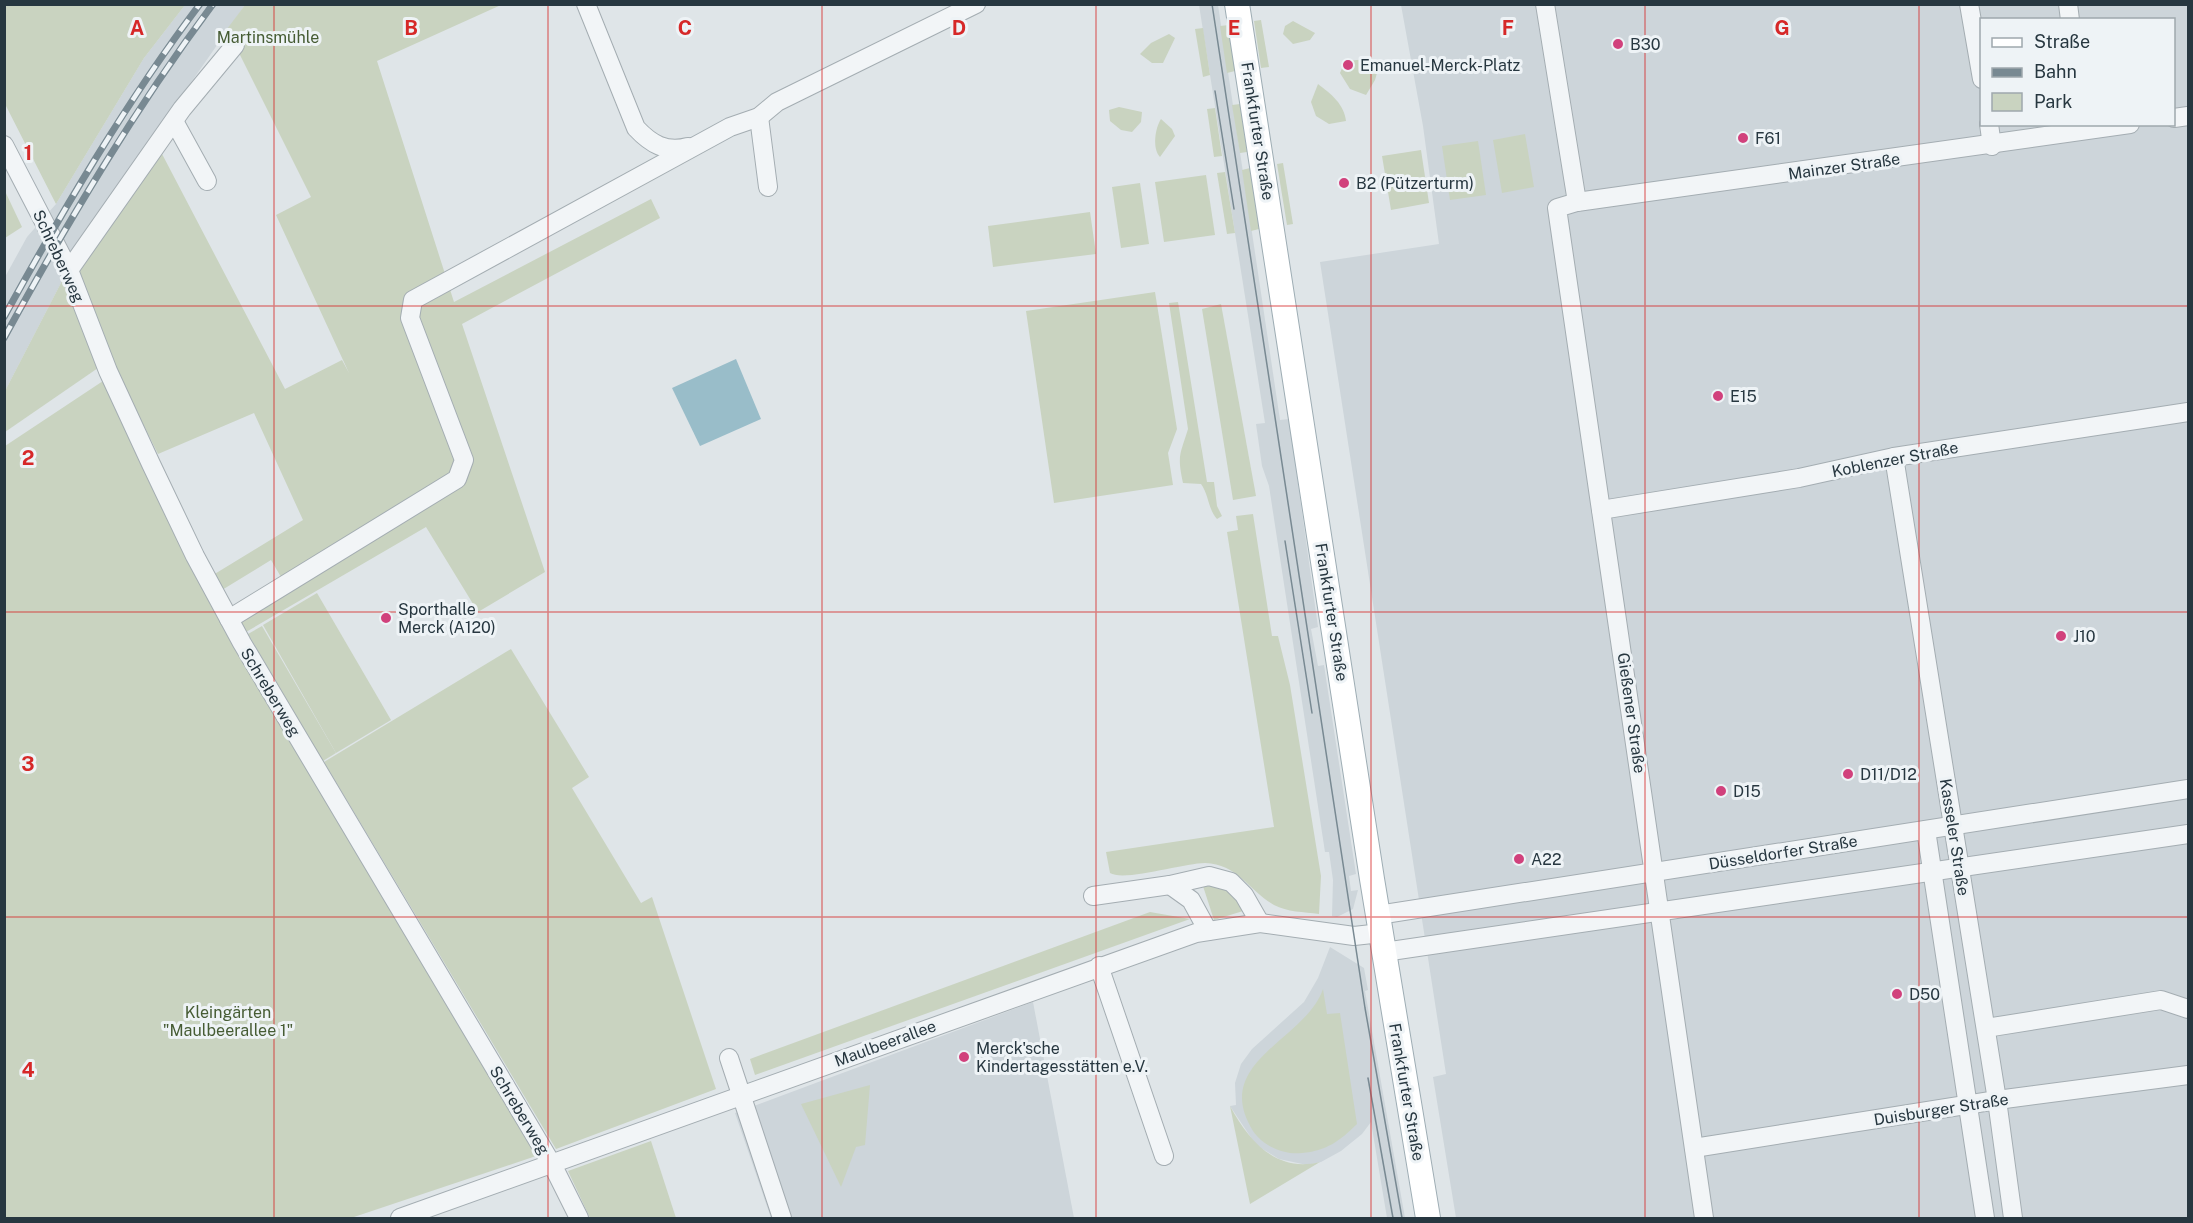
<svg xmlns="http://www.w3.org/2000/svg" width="2193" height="1223" font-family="'Public Sans',sans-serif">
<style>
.built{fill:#cdd5da;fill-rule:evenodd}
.green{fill:#c9d3c0}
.water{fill:#99bdc9}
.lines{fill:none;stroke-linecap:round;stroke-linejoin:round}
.minor-casing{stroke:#a4adb2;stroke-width:20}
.major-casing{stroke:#9eadb4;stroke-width:26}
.minor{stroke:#f2f5f7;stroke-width:18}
.major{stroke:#fff;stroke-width:24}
.tram{stroke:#788992;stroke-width:1.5}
.rail-casing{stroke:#788992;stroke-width:7}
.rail{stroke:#eef3f6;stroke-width:4.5;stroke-dasharray:14;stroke-linecap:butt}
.grid{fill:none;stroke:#d62828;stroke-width:1.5;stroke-opacity:0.55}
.poi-dot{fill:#d1417c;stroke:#eef3f6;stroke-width:2}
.labels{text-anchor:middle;stroke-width:6;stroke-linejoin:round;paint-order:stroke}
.park-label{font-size:16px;fill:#465c34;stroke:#eef3f6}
.poi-label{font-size:16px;fill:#273740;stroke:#eef3f6;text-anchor:start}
.street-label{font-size:16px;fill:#273740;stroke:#eef3f6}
.grid-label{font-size:20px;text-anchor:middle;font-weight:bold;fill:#d62828;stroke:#eef3f6;stroke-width:6;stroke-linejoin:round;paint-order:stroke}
</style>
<rect width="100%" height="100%" fill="#dfe5e8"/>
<g class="built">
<polygon points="185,5 245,5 125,177 63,279 5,391 5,277 27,237 56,204 144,58"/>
<polygon points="1199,5 1218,5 1280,420 1289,419 1318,627 1311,629 1318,666 1324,665 1348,822 1356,874 1349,876 1351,891 1358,890 1353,909 1337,917 1332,916 1333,880 1329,852 1325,852 1269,486 1262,466 1256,424 1265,423"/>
<path d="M1401,5H2188V1218H1456L1433,1077L1446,1074L1320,262L1439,244L1423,126ZM1982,20H2174V124H1982Z"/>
<polygon points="1330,947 1364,968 1368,990 1365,991 1405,1218 1387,1218 1371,1122 1362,1134 1341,1151 1321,1162 1307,1165 1279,1159 1256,1145 1230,1106 1236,1105 1235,1083 1241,1064 1252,1049 1304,1002 1318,978"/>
<polygon points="1033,1002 1074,1218 771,1218 735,1113"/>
</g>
<g class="green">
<polygon points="5,4 185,5 144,58 56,204 5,104"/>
<polygon points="245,5 501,5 377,61 454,302 651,199 660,218 462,324 545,572 478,612 426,527 246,632 232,607 281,577 271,560 222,590 213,575 303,520 254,413 158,454 115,368 80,278 80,265 161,152 285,389 342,360 349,373 276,215 311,197 227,29"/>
<polygon points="1261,20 1269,67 1261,68 1254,21"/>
<polygon points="1293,21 1315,33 1310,40 1293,44 1283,34 1285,26"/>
<polygon points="1229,25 1235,71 1227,73 1220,26"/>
<polygon points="1203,28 1210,75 1203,77 1195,29"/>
<polygon points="1169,34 1175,38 1163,63 1152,63 1140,54 1151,43"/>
<polygon points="1369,59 1379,66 1375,80 1366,95 1350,89 1340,73 1345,61"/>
<path d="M1318,84C1331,94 1344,104 1346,121L1329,124L1316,116L1311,102Z"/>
<polygon points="1240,104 1247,152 1240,153 1232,105"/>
<polygon points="1119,107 1142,112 1141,122 1132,132 1121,130 1110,121 1109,110"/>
<polygon points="1215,108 1222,156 1214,157 1207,109"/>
<path d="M1161,119L1172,129L1175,136L1160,157C1152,149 1155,128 1161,119Z"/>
<polygon points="1525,134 1534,187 1502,193 1493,140"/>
<polygon points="1478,141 1486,195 1450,200 1442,146"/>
<polygon points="1421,150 1429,203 1391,210 1382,156"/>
<polygon points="1283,163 1293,224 1287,225 1277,164"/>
<polygon points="1250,168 1259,229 1251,231 1242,170"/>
<polygon points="1225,172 1235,233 1227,234 1217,173"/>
<polygon points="1206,175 1215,235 1164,242 1155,182"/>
<polygon points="1140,183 1149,244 1121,248 1112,187"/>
<polygon points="4,189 22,227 5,238 4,238"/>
<polygon points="1090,212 1096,254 993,267 988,226"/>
<polygon points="63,279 98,368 5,432 5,391"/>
<polygon points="1155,292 1177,429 1168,453 1173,485 1054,503 1026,311"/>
<path d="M1178,302L1207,482H1214L1217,506L1222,516L1217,519C1208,509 1209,495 1201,484L1183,483C1177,455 1180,455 1188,429L1169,303Z"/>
<polygon points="1221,304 1256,496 1233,500 1202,309"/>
<polygon points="103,381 161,506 227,635 536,1156 351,1218 5,1218 5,446"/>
<path d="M1253,514L1272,636H1278L1290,685L1321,876L1319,914C1304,912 1287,912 1274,905C1249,891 1238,864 1205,863C1184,863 1124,882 1110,873L1106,852L1274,827L1227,532L1238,530L1236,516Z"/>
<polygon points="317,593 391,720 336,753 263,625"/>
<polygon points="262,626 336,753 323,761 248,634"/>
<polygon points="511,649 589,777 572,788 641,903 652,897 716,1089 556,1149 324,762"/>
<polygon points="1202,883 1214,883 1237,894 1243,911 1214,920"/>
<polygon points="1150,912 1190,919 755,1075 750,1059"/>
<path d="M1323,989L1327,1014L1340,1013L1357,1124C1340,1141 1326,1151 1302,1153C1284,1155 1263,1146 1253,1131C1210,1062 1306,1040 1323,989Z"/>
<polygon points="870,1085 865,1145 856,1147 841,1187 801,1104"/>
<path d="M1230,1106C1249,1141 1276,1173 1320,1162L1250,1204Z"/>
<polygon points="651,1141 676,1218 590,1218 568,1171"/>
</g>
<polygon class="water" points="736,359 761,419 700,446 672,388"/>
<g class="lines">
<g class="minor-casing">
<g id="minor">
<path d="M586,4L636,128C651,144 666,153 688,147"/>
<polyline points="1545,4 1577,202"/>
<polyline points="1969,4 1982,79"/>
<polyline points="2068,4 2070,20"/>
<polyline points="759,117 768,187"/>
<polyline points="2174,118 2188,116"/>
<polyline points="174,121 207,181"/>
<polyline points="1989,124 1992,146"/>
<polyline points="4,145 69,270 108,371 151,464 195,556 242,643 553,1166 579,1218"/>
<polyline points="69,270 182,109 235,45"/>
<polyline points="1894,457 1997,1100 2013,1218"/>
<polyline points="1601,510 1799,478 1894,457 2188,412"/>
<polyline points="229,619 457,479 464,460 410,318 413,300 730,127 759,117 777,102 976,4"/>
<polyline points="1926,830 1985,1218"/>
<polyline points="1170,885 1191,900 1208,931"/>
<polyline points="1093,896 1170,885 1209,876 1231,882 1244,895 1260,923"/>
<polyline points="1378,915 2188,789"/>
<polyline points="1384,952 2188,834"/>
<polyline points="1099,966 1164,1156"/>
<polyline points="1986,1028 2161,1000 2188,1009"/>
<polyline points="729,1058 782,1218"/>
<polyline points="1694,1148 1997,1100 2188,1075"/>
<polyline points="400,1218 1196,933 1260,923 1354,936 1381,933"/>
<polyline points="1704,1218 1557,208 1577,202 2130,124"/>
</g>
</g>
<g class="major-casing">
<polyline id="major" points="1237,4 1372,879 1428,1218"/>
</g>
<use href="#minor" class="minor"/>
<use href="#major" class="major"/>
<g class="tram">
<polyline points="1212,4 1365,1008 1402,1218"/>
<polyline points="1215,91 1234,209"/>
<polyline points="1285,541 1312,713"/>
<polyline points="1368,1078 1393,1218"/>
</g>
<g class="rail-casing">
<g id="rail">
<path d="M4,317C63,210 126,102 200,4"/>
<path d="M4,338C67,223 134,110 213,4"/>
</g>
</g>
<use href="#rail" class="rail"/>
</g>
<path class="grid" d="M274,4V1218M548,4V1218M822,4V1218M1096,4V1218M1371,4V1218M1645,4V1218M1919,4V1218M4,306H2188M4,612H2188M4,917H2188"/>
<g class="poi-dot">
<circle cx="1618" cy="44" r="6"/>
<circle cx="1348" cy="65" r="6"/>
<circle cx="1743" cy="138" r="6"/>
<circle cx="1344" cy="183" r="6"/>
<circle cx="1718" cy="396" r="6"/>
<circle cx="386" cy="618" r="6"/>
<circle cx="2061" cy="636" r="6"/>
<circle cx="1848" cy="774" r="6"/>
<circle cx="1721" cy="791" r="6"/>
<circle cx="1519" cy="859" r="6"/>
<circle cx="1897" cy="994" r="6"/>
<circle cx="964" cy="1057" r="6"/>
</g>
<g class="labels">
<g class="park-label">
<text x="268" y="43">Martinsmühle</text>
<text x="228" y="1018">Kleingärten<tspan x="228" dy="18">"Maulbeerallee 1"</tspan></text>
</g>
<g class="poi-label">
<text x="1630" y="50">B30</text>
<text x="1360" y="71">Emanuel-Merck-Platz</text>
<text x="1755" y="144">F61</text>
<text x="1356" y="189">B2 (Pützerturm)</text>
<text x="1730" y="402">E15</text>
<text x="398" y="615">Sporthalle<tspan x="398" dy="18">Merck (A120)</tspan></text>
<text x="2073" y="642">J10</text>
<text x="1860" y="780">D11/D12</text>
<text x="1733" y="797">D15</text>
<text x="1531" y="865">A22</text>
<text x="1909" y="1000">D50</text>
<text x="976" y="1054">Merck'sche<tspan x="976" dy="18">Kindertagesstätten e.V.</tspan></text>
</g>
<g class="street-label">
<text transform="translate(1258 131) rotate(81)" y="6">Frankfurter Straße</text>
<text transform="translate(1844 166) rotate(-8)" y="6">Mainzer Straße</text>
<text transform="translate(59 256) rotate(65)" y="6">Schreberweg</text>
<text transform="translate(1895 459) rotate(-11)" y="6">Koblenzer Straße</text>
<text transform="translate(1332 612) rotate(81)" y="6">Frankfurter Straße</text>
<text transform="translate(271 692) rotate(59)" y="6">Schreberweg</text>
<text transform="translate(1632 713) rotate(82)" y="6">Gießener Straße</text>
<text transform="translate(1955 837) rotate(81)" y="6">Kasseler Straße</text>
<text transform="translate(1783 852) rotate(-9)" y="6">Düsseldorfer Straße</text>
<text transform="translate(885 1043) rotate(-20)" y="6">Maulbeerallee</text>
<text transform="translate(1407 1092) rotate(80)" y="6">Frankfurter Straße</text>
<text transform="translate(1941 1109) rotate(-9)" y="6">Duisburger Straße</text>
<text transform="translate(520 1110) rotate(59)" y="6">Schreberweg</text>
</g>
</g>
<g class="grid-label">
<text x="137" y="35">A</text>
<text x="411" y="35">B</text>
<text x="685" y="35">C</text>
<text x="959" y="35">D</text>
<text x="1234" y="35">E</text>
<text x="1508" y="35">F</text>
<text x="1782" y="35">G</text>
<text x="28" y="160">1</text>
<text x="28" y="465">2</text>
<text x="28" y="771">3</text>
<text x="28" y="1077">4</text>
</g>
<rect width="2193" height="1223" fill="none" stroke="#273740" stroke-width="12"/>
<rect x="1980" y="18" width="195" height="108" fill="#eef3f6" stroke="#9ea8ad" stroke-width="1.5"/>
<rect x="1992" y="38" width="30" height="9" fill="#ffffff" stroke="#9ea8ad" stroke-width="1.5"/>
<text x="2034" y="48" font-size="18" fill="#273740">Straße</text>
<rect x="1992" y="68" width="30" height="9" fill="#788992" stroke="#9ea8ad" stroke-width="1.5"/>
<text x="2034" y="78" font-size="18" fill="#273740">Bahn</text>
<rect x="1992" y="93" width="30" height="18" fill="#c9d3c0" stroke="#9ea8ad" stroke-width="1.5"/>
<text x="2034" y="108" font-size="18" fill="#273740">Park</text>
</svg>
